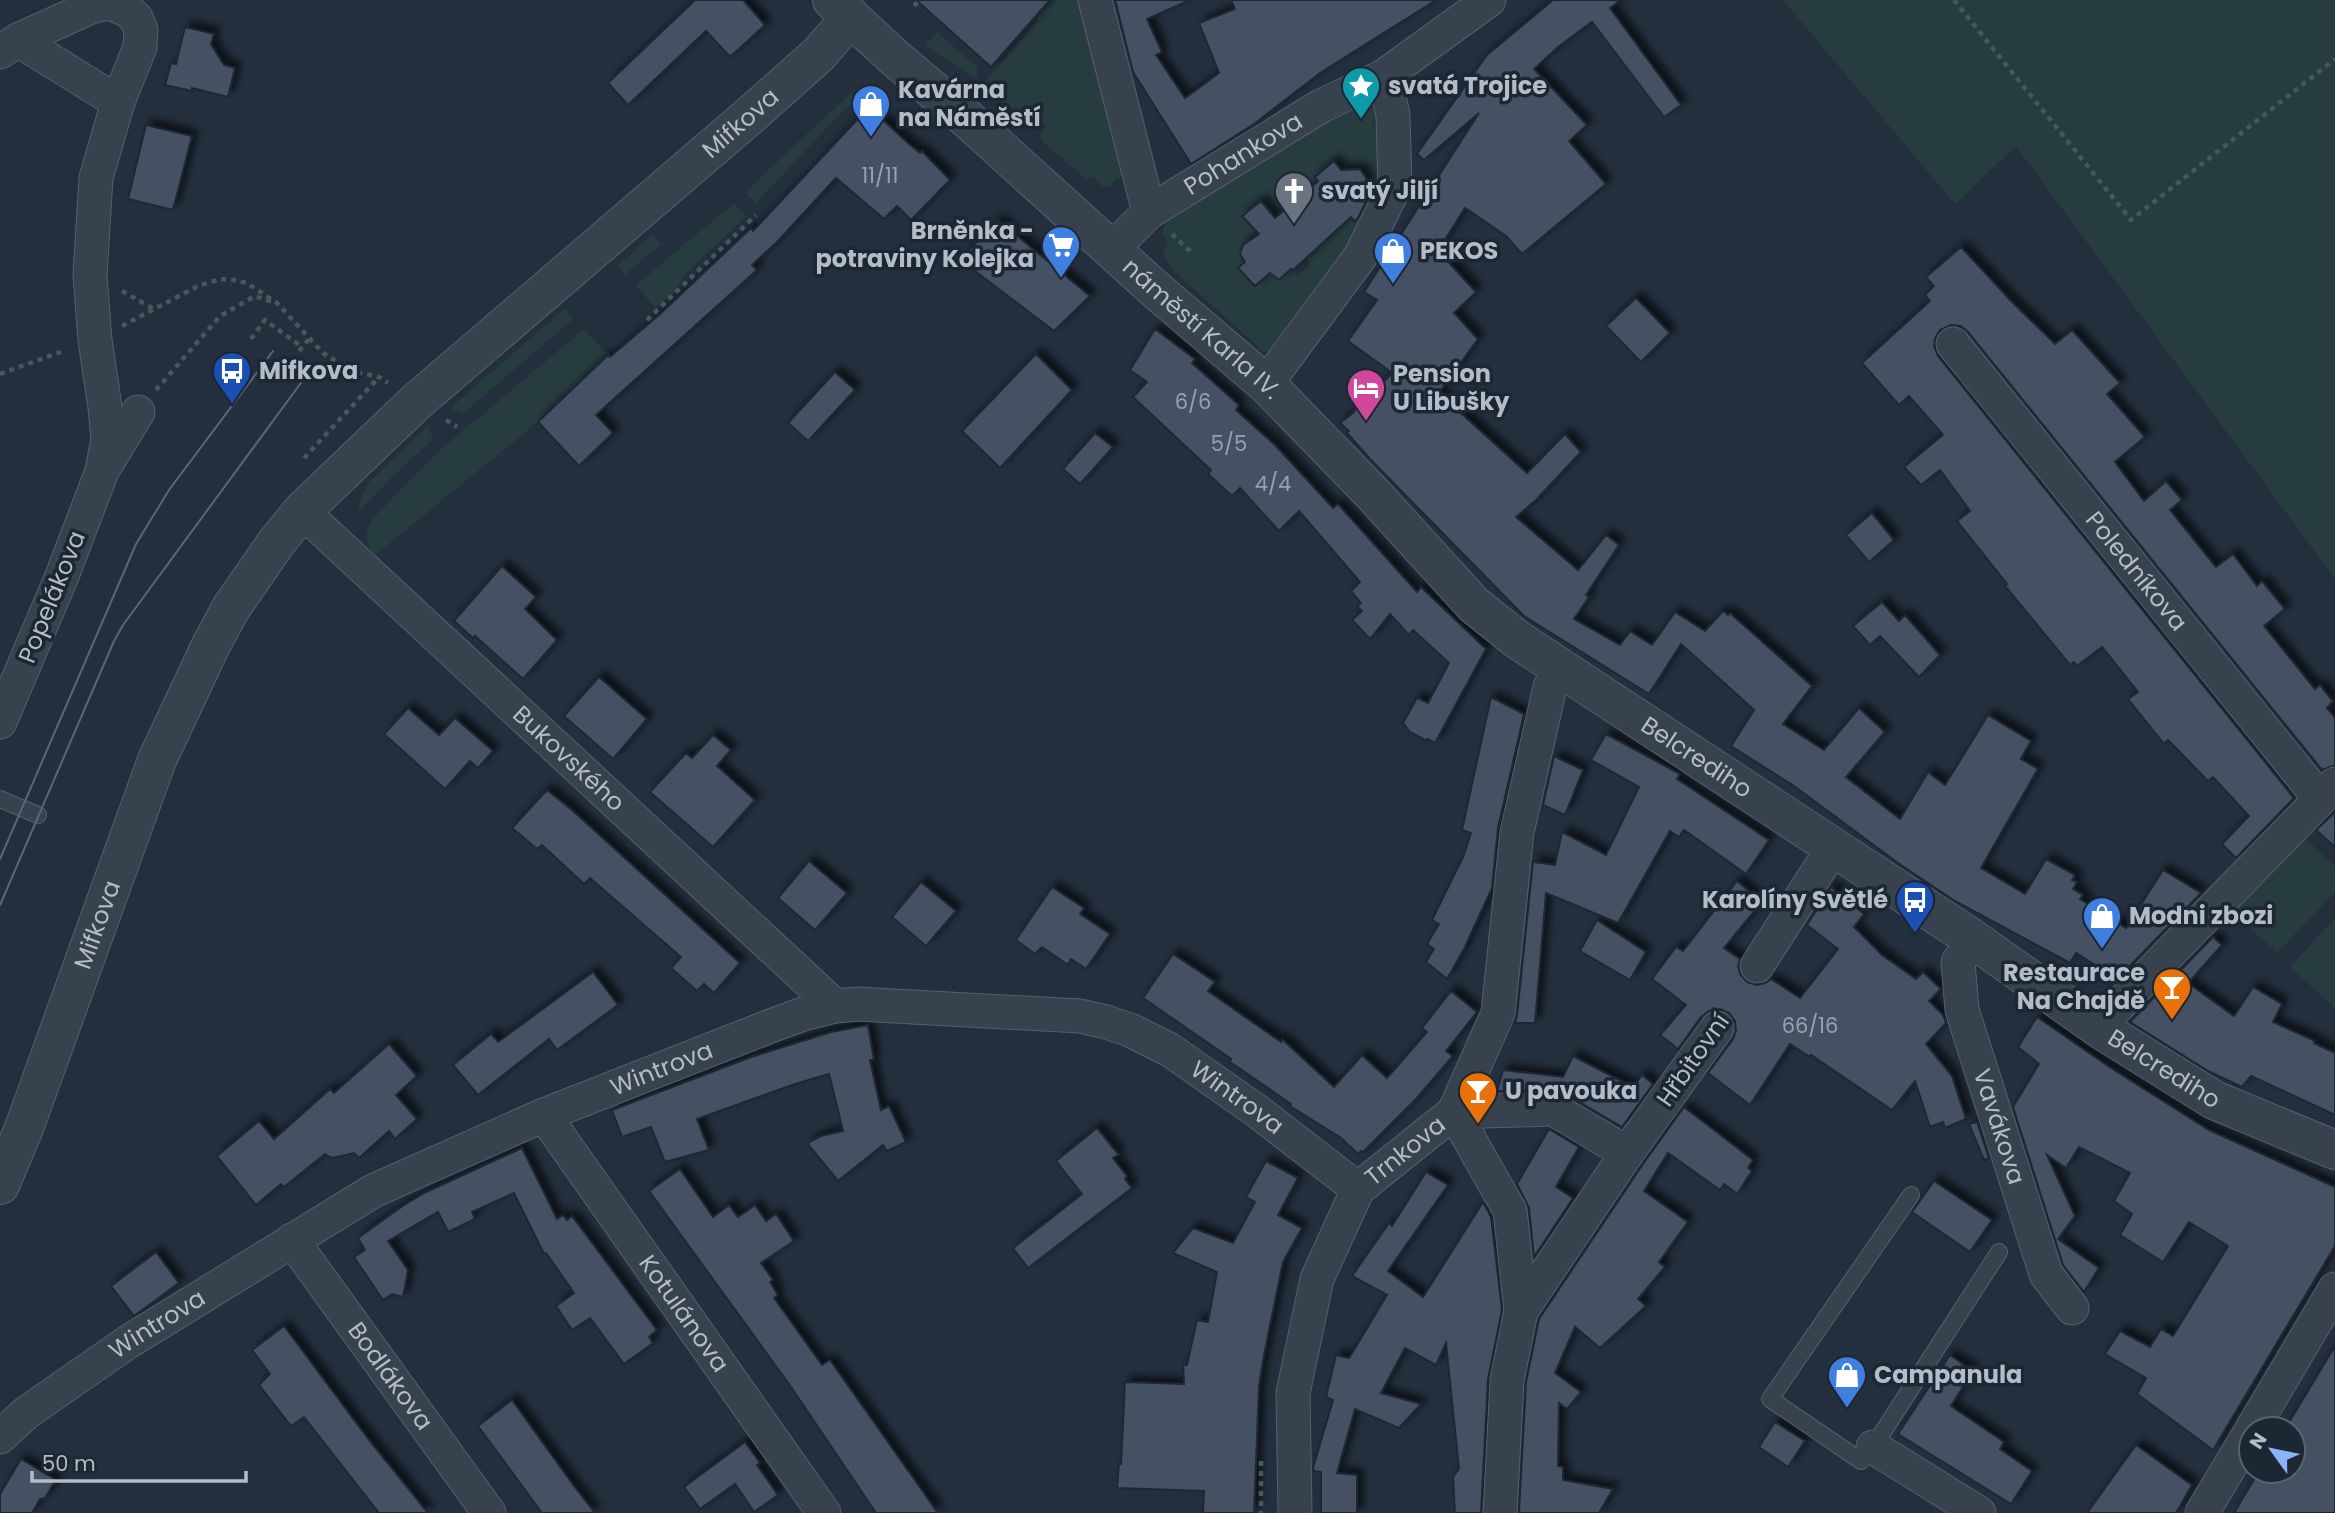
<svg xmlns="http://www.w3.org/2000/svg" width="2335" height="1513" font-family="Poppins,sans-serif">
<style>
.green{fill:#263c3f;fill-rule:evenodd}
.building{fill:#455162;stroke:#1f2835;stroke-width:2;filter:url(#shadow)}
.lines{fill:none;stroke-linecap:round;stroke-linejoin:round}
.service-casing{stroke:#565f6c;stroke-width:18}
.minor-casing{stroke:#565f6c;stroke-width:35}
.tertiary-casing{stroke:#565f6c;stroke-width:40}
.path{stroke:#44595c;stroke-width:4.5;stroke-dasharray:5 5;stroke-linecap:butt}
.service{stroke:#38414e;stroke-width:16}
.minor{stroke:#38414e;stroke-width:33}
.tertiary{stroke:#38414e;stroke-width:38}
.tram{stroke:#5a6575;stroke-width:2}
.labels{text-anchor:middle;stroke-width:7;stroke-linejoin:round;paint-order:stroke}
.number-label{font-size:21px;fill:#98a1af}
.poi-label{font-size:24px;font-weight:bold;fill:#b4bcc9;stroke:#1d2633;text-anchor:start}
.street-label{font-size:24px;fill:#b4bcc9;stroke:#1d2633}
</style>
<defs>
<filter id="shadow"><feDropShadow dx="6" dy="-6" stdDeviation="3.5" flood-color="#0009"/></filter>
</defs>
<rect width="100%" height="100%" fill="#242f3e"/>
<g class="green">
<polygon points="1047,0 1084,0 1124,177 1115,179 1110,187 1102,186 1093,177 1085,178 1041,140 1041,132 1046,125 1030,111 1021,116 983,83 1039,20 1034,15"/>
<polygon points="1783,0 2335,0 2335,579 2016,146 1955,204"/>
<polygon points="937,32 977,67 977,78 925,46"/>
<polygon points="851,93 857,99 835,119 756,203 745,192"/>
<path d="M1367,102L1379,115L1372,121L1380,135L1381,182L1373,215L1278,347L1264,352L1174,271L1162,252L1168,243L1163,235L1165,223L1178,210L1194,204L1227,177L1358,104L1360,107ZM1333,161L1343,172L1354,168L1364,173L1368,181L1363,193L1373,205L1355,221L1351,217L1349,219L1303,254L1311,264L1298,276L1288,266L1274,278L1270,273L1255,286L1239,268L1247,261L1261,236L1245,219L1263,204L1278,221L1293,202L1306,190L1310,193L1319,185L1315,177Z"/>
<polygon points="734,203 746,216 687,272 674,292 655,308 636,285"/>
<polygon points="653,235 661,244 625,275 617,266"/>
<polygon points="565,309 573,319 462,414 450,408"/>
<path d="M584,329L608,355L538,422L374,556C365,543 364,531 373,518L439,451Z"/>
<polygon points="428,426 433,439 390,479 358,513 362,495 369,482"/>
<polygon points="2301,834 2335,867 2335,892 2277,953 2230,909"/>
<polygon points="2335,918 2335,1008 2290,967"/>
</g>
<g class="building">
<polygon points="695,0 743,0 765,25 730,57 706,31 628,105 608,83"/>
<polygon points="916,0 1050,0 991,67"/>
<polygon points="1115,0 1190,0 1147,19 1162,52 1156,55 1185,98 1219,73 1199,23 1235,9 1231,0 1436,0 1320,73 1254,124 1191,164 1133,72"/>
<polygon points="1553,0 1621,0 1610,8 1681,105 1664,117 1592,22 1558,47 1534,69 1587,125 1569,141 1606,184 1522,254 1506,236 1465,208 1438,251 1476,292 1454,313 1478,339 1439,393 1527,473 1565,434 1581,452 1536,500 1516,517 1578,570 1606,535 1619,545 1586,595 1589,597 1574,619 1620,645 1630,631 1652,645 1675,612 1705,631 1723,611 1728,615 1730,613 1812,686 1783,724 1824,750 1859,708 1885,732 1846,777 1900,819 1928,772 1945,785 1988,715 2031,741 2021,759 2038,769 1981,868 2025,894 2046,859 2075,875 2072,880 2077,882 2073,889 2083,895 2080,899 2126,928 2163,870 2201,893 2117,979 2076,953 2070,963 1955,901 1898,863 1794,786 1731,746 1754,710 1681,644 1649,694 1524,616 1370,459 1347,433 1349,431 1340,423 1354,412 1362,400 1365,402 1392,373 1348,341 1377,300 1364,292 1479,113 1424,160 1417,154 1487,55"/>
<polygon points="185,27 214,34 211,44 224,65 235,68 228,97 192,88 192,91 165,85 171,63 176,64"/>
<polygon points="869,107 909,144 920,153 922,151 950,180 911,220 897,206 884,219 836,178 778,241 752,265 757,270 596,415 613,433 579,466 538,422 608,355 610,357 660,314 751,228 753,231"/>
<polygon points="146,125 192,136 173,210 128,199"/>
<polygon points="1334,161 1341,170 1360,169 1368,181 1366,196 1368,198 1358,218 1354,221 1351,217 1292,271 1291,269 1279,280 1270,273 1255,286 1238,268 1245,262 1240,254 1243,245 1259,234 1242,216 1261,201 1275,218 1318,181 1315,177"/>
<polygon points="998,220 1090,296 1054,331 975,271 980,266 966,253"/>
<polygon points="1961,247 2012,302 2055,344 2072,330 2120,383 2107,394 2145,437 2115,462 2144,501 2166,481 2182,500 2170,510 2216,567 2233,554 2257,586 2262,581 2285,609 2264,626 2315,689 2320,685 2333,701 2327,708 2335,718 2335,765 2322,770 1968,332 1961,326 1951,325 1940,330 1935,338 1934,346 1938,356 2294,798 2236,858 2222,844 2249,816 2213,777 2208,781 2168,740 2164,744 2128,699 2138,692 2102,647 2077,666 2074,662 2070,665 2005,586 2007,584 1957,521 1970,511 1940,470 1921,485 1904,467 1943,435 1909,396 1899,405 1862,363 1930,301 1925,295 1934,286 1926,277"/>
<polygon points="1636,298 1670,333 1641,362 1606,326"/>
<polygon points="1155,329 1195,359 1192,363 1239,405 1236,410 1275,445 1333,508 1338,504 1417,592 1421,587 1486,649 1435,743 1428,739 1427,741 1410,732 1403,723 1417,698 1428,703 1449,663 1413,630 1409,635 1390,614 1370,639 1352,620 1362,611 1357,606 1361,603 1351,591 1360,582 1299,511 1279,531 1240,488 1232,496 1208,474 1211,470 1133,397 1147,382 1130,370"/>
<polygon points="1036,354 1072,390 1000,468 962,431"/>
<polygon points="835,372 855,390 808,441 788,423"/>
<polygon points="1095,433 1113,447 1080,484 1063,469"/>
<polygon points="1872,513 1894,540 1869,562 1846,535"/>
<polygon points="502,566 536,597 525,609 557,640 523,679 475,636 473,638 454,621"/>
<polygon points="1882,602 1899,621 1905,615 1940,655 1919,677 1880,636 1870,645 1853,626"/>
<polygon points="599,677 647,719 613,759 564,716"/>
<polygon points="1491,697 1524,714 1498,828 1492,888 1464,949 1447,979 1426,962 1434,949 1427,944 1439,924 1432,920 1463,857 1471,833 1462,830"/>
<polygon points="408,708 439,735 455,718 493,751 478,768 470,761 445,789 384,734"/>
<polygon points="1606,734 1680,774 1677,779 1769,840 1746,874 1684,830 1679,837 1670,831 1618,923 1546,893 1535,1023 1515,1023 1517,1015 1533,862 1555,865 1562,832 1606,855 1639,787 1591,760"/>
<polygon points="713,735 731,750 717,766 755,800 713,847 650,792 686,753 692,758"/>
<polygon points="1554,756 1583,770 1565,815 1543,805"/>
<polygon points="547,790 572,810 740,963 714,993 704,984 697,991 671,968 681,957 590,878 584,884 542,845 537,849 512,828"/>
<polygon points="2335,812 2335,847 2316,830"/>
<polygon points="809,861 847,893 815,930 778,898"/>
<polygon points="1737,881 1762,902 1724,948 1740,959 1738,966 1740,974 1747,982 1757,985 1765,983 1771,979 1800,998 1838,949 1807,925 1831,887 1864,914 1854,927 1882,955 1916,979 1923,972 1941,989 1929,1001 1943,1015 1946,1023 1926,1044 1952,1076 1966,1119 1945,1128 1943,1122 1930,1127 1915,1081 1892,1110 1811,1055 1810,1057 1790,1044 1750,1105 1708,1073 1733,1039 1736,1031 1735,1021 1729,1013 1720,1009 1709,1011 1701,1017 1678,1049 1660,1035 1686,1005 1652,979 1676,947 1683,951"/>
<polygon points="921,882 956,911 926,946 892,917"/>
<polygon points="1052,887 1084,908 1080,914 1110,934 1086,969 1071,959 1068,965 1042,947 1035,954 1016,940"/>
<polygon points="1597,920 1646,952 1630,980 1580,951"/>
<polygon points="2213,937 2222,945 2188,983 2234,1016 2253,987 2282,1004 2273,1022 2315,1041 2314,1043 2335,1053 2335,1115 2251,1076 2242,1087 2208,1071 2130,1022"/>
<polygon points="1173,954 1215,982 1208,991 1281,1042 1282,1039 1334,1087 1362,1055 1387,1078 1427,1032 1422,1028 1451,991 1477,1012 1446,1051 1453,1056 1415,1100 1363,1152 1361,1151 1358,1154 1341,1138 1290,1106 1291,1104 1230,1062 1231,1059 1143,998"/>
<polygon points="593,972 618,1005 557,1050 549,1039 478,1095 453,1065 491,1034 498,1042"/>
<polygon points="2037,1017 2111,1068 2209,1130 2335,1187 2335,1246 2213,1450 2137,1394 2146,1378 2105,1354 2120,1331 2150,1347 2161,1329 2173,1336 2228,1246 2189,1222 2163,1262 2120,1235 2132,1214 2114,1201 2130,1173 2079,1147 2066,1168 2047,1155 2075,1216 2058,1239 2099,1268 2084,1292 2063,1265 2013,1107 2039,1064 2018,1047"/>
<polygon points="868,1025 874,1060 870,1060 881,1110 889,1106 906,1142 887,1151 883,1145 838,1181 807,1143 821,1136 843,1131 829,1074 795,1084 697,1119 709,1150 665,1162 651,1127 622,1137 612,1110 751,1057 831,1032"/>
<polygon points="389,1044 417,1076 396,1095 417,1119 395,1139 389,1131 359,1158 354,1153 332,1158 325,1154 284,1187 281,1184 256,1205 217,1156 259,1121 274,1139 330,1089 334,1093"/>
<polygon points="1573,1056 1633,1087 1642,1075 1653,1084 1622,1127 1562,1092 1552,1090 1497,1091 1503,1070 1563,1077"/>
<polygon points="1684,1107 1753,1160 1748,1168 1752,1171 1737,1194 1724,1184 1720,1190 1668,1153 1644,1191 1688,1222 1659,1262 1665,1267 1638,1299 1646,1306 1600,1348 1575,1327 1555,1373 1581,1392 1567,1409 1559,1403 1558,1466 1563,1467 1563,1480 1613,1489 1599,1513 1519,1513 1526,1382 1539,1319 1643,1164"/>
<polygon points="1977,1122 1989,1158 1984,1160 1969,1124"/>
<polygon points="1097,1128 1119,1155 1113,1158 1127,1176 1125,1179 1132,1188 1028,1268 1013,1248 1082,1194 1056,1161"/>
<polygon points="1549,1129 1579,1147 1556,1187 1573,1198 1534,1257 1529,1208 1517,1184"/>
<polygon points="522,1148 557,1219 563,1215 567,1220 572,1216 657,1330 649,1337 653,1343 624,1364 590,1318 572,1330 556,1306 574,1293 546,1253 544,1254 514,1193 472,1212 475,1219 448,1232 438,1212 388,1241 408,1270 403,1297 392,1294 383,1300 354,1257 365,1250 358,1238 404,1205 426,1192"/>
<polygon points="1266,1161 1298,1178 1278,1215 1302,1228 1283,1262 1264,1355 1259,1386 1254,1513 1203,1513 1204,1491 1117,1488 1119,1464 1121,1464 1125,1382 1184,1384 1183,1365 1187,1365 1197,1320 1208,1322 1217,1272 1173,1253 1193,1228 1233,1243 1255,1202 1246,1197"/>
<polygon points="680,1169 713,1217 729,1205 738,1217 755,1205 766,1221 776,1214 794,1241 761,1263 773,1280 770,1282 778,1295 774,1298 822,1365 830,1360 938,1513 876,1513 791,1387 649,1191"/>
<polygon points="1426,1172 1448,1185 1388,1271 1423,1297 1483,1202 1491,1217 1502,1310 1488,1379 1481,1513 1455,1513 1453,1477 1459,1469 1446,1343 1436,1365 1405,1348 1381,1393 1421,1404 1399,1428 1355,1409 1337,1473 1357,1475 1357,1513 1321,1513 1321,1472 1314,1471 1313,1468 1333,1400 1326,1397 1336,1355 1349,1358 1387,1295 1352,1276 1389,1223 1392,1226"/>
<polygon points="1934,1181 1992,1220 1970,1252 1912,1212"/>
<polygon points="156,1252 179,1283 134,1316 111,1286"/>
<polygon points="284,1326 369,1440 428,1513 379,1513 304,1417 291,1426 259,1385 270,1374 252,1350"/>
<polygon points="2335,1346 2335,1513 2234,1513 2259,1471 2293,1471 2293,1429 2285,1429"/>
<polygon points="1950,1355 1973,1371 1951,1406 2004,1442 2000,1449 2032,1471 2011,1504 1898,1434"/>
<polygon points="512,1400 574,1486 595,1513 542,1513 478,1426"/>
<polygon points="1775,1422 1805,1441 1788,1467 1759,1447"/>
<polygon points="745,1442 760,1463 757,1465 778,1495 754,1512 735,1484 700,1509 684,1487"/>
<polygon points="2136,1445 2192,1485 2176,1513 2087,1513"/>
<polygon points="21,1459 56,1480 45,1498 40,1499 32,1513 0,1513 0,1494"/>
</g>
<g class="lines">
<g class="service-casing">
<g id="service">
<polyline points="0,799 38,815"/>
<polyline points="1911,1195 1770,1399 1861,1461 1873,1447 1999,1252"/>
</g>
</g>
<g class="minor-casing">
<g id="minor">
<polyline points="1095,0 1149,212"/>
<polyline points="18,40 118,102"/>
<polyline points="0,52 18,40 93,6 110,3 127,10 136,18 141,30 140,47 118,102 96,178 90,275 95,340 105,407 108,439 102,471 62,576 0,722"/>
<path id="s1" d="M1112,249L1149,212L1321,106L1384,76L1489,0"/>
<path id="s2" d="M1953,344L2320,799"/>
<polyline points="1266,384 1360,257 1395,186 1393,115 1384,76"/>
<polyline points="107,463 138,412"/>
<path id="s3" d="M302,511L835,1006"/>
<path id="s4" d="M1973,939L1958,962L1962,1010L2046,1274L2072,1308"/>
<polyline points="1757,966 1833,848"/>
<polyline points="2100,1029 2111,1013 2335,784"/>
<path id="s5" d="M544,1115L824,1513"/>
<path id="s6" d="M292,1240L489,1513"/>
<polyline points="1521,1311 1510,1211 1454,1112 1553,1109 1627,1153"/>
<polyline points="2252,1429 2335,1289"/>
<path id="s7" d="M0,1437L26,1413L128,1342L373,1191L544,1115L768,1027L803,1014L835,1006L857,1004L1080,1016L1106,1022L1130,1030L1170,1050L1257,1111L1358,1189"/>
<polyline points="1873,1447 1979,1513"/>
<path id="s8" d="M1295,1513L1293,1393L1317,1279L1358,1189L1454,1112L1498,1013L1517,832L1550,687L1559,669"/>
<polyline points="1500,1513 1507,1380 1521,1311 1627,1153 1717,1028"/>
<polyline points="2202,1513 2251,1431"/>
</g>
</g>
<g class="tertiary-casing">
<g id="tertiary">
<path id="s9" d="M832,0L896,59L965,117L1156,290L1266,384L1373,494L1474,605L1518,640L1973,939L2100,1029L2214,1100L2335,1150"/>
<path id="s10" d="M0,1185L24,1128L157,760L211,645L231,608L276,543L302,511L416,402L747,118L819,54L851,17"/>
</g>
</g>
<g class="path">
<polyline points="1954,0 2131,220 2335,59"/>
<polyline points="914,6 920,0"/>
<polyline points="1172,234 1191,252"/>
<polyline points="122,291 154,309"/>
<polyline points="647,320 756,215"/>
<polyline points="122,326 198,286 221,279 234,280 247,283 277,303 323,353 351,371 379,377 388,383"/>
<polyline points="251,339 265,320 302,347"/>
<polyline points="299,351 309,339"/>
<polyline points="0,374 66,350"/>
<polyline points="156,390 220,316 255,296 272,302"/>
<polyline points="446,420 457,427"/>
<polyline points="304,458 379,377"/>
<polyline points="1261,1461 1261,1513"/>
</g>
<use href="#service" class="service"/>
<use href="#minor" class="minor"/>
<use href="#tertiary" class="tertiary"/>
<g class="tram">
<polyline points="0,859 136,544 169,490 273,351"/>
<polyline points="0,905 114,641 123,625 306,376"/>
</g>
</g>
<defs>
<g id="sight-pin" transform="scale(2.0125)"><path d="M0 17L-7.5 6A9.5 9.5 0 1 1 7.5 6Z" fill="#0f9aa8" stroke="#1d2633"/><path d="M0-6L1.8-2.2L6-1.7L2.9 1.2L3.7 5.4L0 3.3L-3.7 5.4L-2.9 1.2L-6-1.7L-1.8-2.2Z" fill="#fff"/></g>
<g id="shop-pin" transform="scale(2.0125)"><path d="M0 17L-7.5 6A9.5 9.5 0 1 1 7.5 6Z" fill="#3f7fe0" stroke="#1d2633"/><path d="M-5-2.5h2.3a2.7 3.5 0 0 1 5.4 0H5L5.5 6h-11ZM-1.5-2.5h3a1.5 2.3 0 0 0-3 0Z" fill="#fff"/></g>
<g id="church-pin" transform="scale(2.0125)"><path d="M0 17L-7.5 6A9.5 9.5 0 1 1 7.5 6Z" fill="#6b7280" stroke="#1d2633"/><path d="M-1.2-6h2.4v3.5h3.3v2.4h-3.3V6h-2.4V-.1h-3.3v-2.4h3.3Z" fill="#fff"/></g>
<g id="supermarket-pin" transform="scale(2.0125)"><path d="M0 17L-7.5 6A9.5 9.5 0 1 1 7.5 6Z" fill="#3f7fe0" stroke="#1d2633"/><path d="M-6-5.5h2.5l.6 2H6L4.5 2H-2.5L-4.4-4H-6ZM-1.5 3.2a1.3 1.3 0 1 0 .1 0ZM3 3.2a1.3 1.3 0 1 0 .1 0Z" fill="#fff"/></g>
<g id="bus-pin" transform="scale(2.0125)"><path d="M0 17L-7.5 6A9.5 9.5 0 1 1 7.5 6Z" fill="#1a4fb4" stroke="#1d2633"/><path d="M-5-6H5V4H4V6H2V4H-2V6H-4V4H-5ZM-3.5-4V0h7V-4ZM-3.5 1.2v1.5H-2V1.2ZM2 1.2v1.5H3.5V1.2Z" fill="#fff"/></g>
<g id="hotel-pin" transform="scale(2.0125)"><path d="M0 17L-7.5 6A9.5 9.5 0 1 1 7.5 6Z" fill="#d1479c" stroke="#1d2633"/><path d="M-6-4.5h1.5V1H6V5H4.5V3h-9V5H-6ZM-4 0a1.8 1.8 0 1 1 3.6 0ZM.5 0V-2.5h3Q6-2.5 6 0Z" fill="#fff"/></g>
<g id="bar-pin" transform="scale(2.0125)"><path d="M0 17L-7.5 6A9.5 9.5 0 1 1 7.5 6Z" fill="#e8710a" stroke="#1d2633"/><path d="M-6-5H6L.8 .8V4.5H3.5V6h-7V4.5H-.8V.8Z" fill="#fff"/></g>
</defs>
<g fill-rule="evenodd">
<use href="#sight-pin" x="1361" y="86"/>
<use href="#shop-pin" x="871" y="104"/>
<use href="#church-pin" x="1294" y="191"/>
<use href="#supermarket-pin" x="1061" y="245"/>
<use href="#shop-pin" x="1393" y="251"/>
<use href="#bus-pin" x="232" y="371"/>
<use href="#hotel-pin" x="1366" y="388"/>
<use href="#bus-pin" x="1915" y="900"/>
<use href="#shop-pin" x="2102" y="916"/>
<use href="#bar-pin" x="2172" y="987"/>
<use href="#bar-pin" x="1478" y="1091"/>
<use href="#shop-pin" x="1847" y="1375"/>
</g>
<g class="labels">
<g class="number-label">
<text x="880" y="183">11/11</text>
<text x="1193" y="409">6/6</text>
<text x="1229" y="451">5/5</text>
<text x="1273" y="491">4/4</text>
<text x="1810" y="1033">66/16</text>
</g>
<g class="poi-label">
<text x="1388" y="94">svatá Trojice</text>
<text x="898" y="98">Kavárna<tspan x="898" dy="28">na Náměstí</tspan></text>
<text x="1321" y="199">svatý Jiljí</text>
<text x="1034" y="239" text-anchor="end">Brněnka -<tspan x="1034" dy="28">potraviny Kolejka</tspan></text>
<text x="1420" y="259">PEKOS</text>
<text x="259" y="379">Mifkova</text>
<text x="1393" y="382">Pension<tspan x="1393" dy="28">U Libušky</tspan></text>
<text x="1888" y="908" text-anchor="end">Karolíny Světlé</text>
<text x="2129" y="924">Modni zbozi</text>
<text x="2145" y="981" text-anchor="end">Restaurace<tspan x="2145" dy="28">Na Chajdě</tspan></text>
<text x="1505" y="1099">U pavouka</text>
<text x="1874" y="1383">Campanula</text>
</g>
<g class="street-label">
<text dy="8" stroke="none"><textPath href="#s10" startOffset="1328">Mifkova</textPath></text>
<text dy="8" stroke="none"><textPath href="#s1" startOffset="163">Pohankova</textPath></text>
<text dy="8" stroke="none"><textPath href="#s9" startOffset="495">náměstí Karla IV.</textPath></text>
<text dy="8" stroke="none"><textPath href="#s2" startOffset="292">Poledníkova</textPath></text>
<text transform="translate(52 597) rotate(-68)" y="8">Popelákova</text>
<text dy="8" stroke="none"><textPath href="#s9" startOffset="1153">Belcrediho</textPath></text>
<text dy="8" stroke="none"><textPath href="#s3" startOffset="364">Bukovského</textPath></text>
<text dy="8" stroke="none"><textPath href="#s10" startOffset="278">Mifkova</textPath></text>
<text transform="translate(1693 1060) rotate(-55)" y="8">Hřbitovní</text>
<text dy="8" stroke="none"><textPath href="#s9" startOffset="1715">Belcrediho</textPath></text>
<text dy="8" stroke="none"><textPath href="#s7" startOffset="761">Wintrova</textPath></text>
<text dy="8" stroke="none"><textPath href="#s7" startOffset="1370">Wintrova</textPath></text>
<text dy="8" stroke="none"><textPath href="#s4" startOffset="198">Vavákova</textPath></text>
<text dy="8" stroke="none"><textPath href="#s8" startOffset="396">Trnkova</textPath></text>
<text dy="8" stroke="none"><textPath href="#s5" startOffset="243">Kotulánova</textPath></text>
<text dy="8" stroke="none"><textPath href="#s7" startOffset="194">Wintrova</textPath></text>
<text dy="8" stroke="none"><textPath href="#s6" startOffset="168">Bodlákova</textPath></text>
</g>
</g>
<g transform="translate(2272 1450) rotate(303)"><circle r="33" fill="#1d2633" stroke="#59626f" stroke-width="2"/>
<path d="M0-5L12 26L0 18L-12 26Z" fill="#8ab4f8"/>
<text y="-10" font-size="19" font-weight="bold" text-anchor="middle" fill="#b4bcc9">N</text>
</g>
<path d="M32 1471v10h214v-10" fill="none" stroke="#b4bcc9" stroke-width="3.5"/>
<text x="42" y="1471" font-size="21" fill="#b4bcc9" stroke="#1d2633" stroke-width="5" paint-order="stroke">50 m</text>
</svg>
